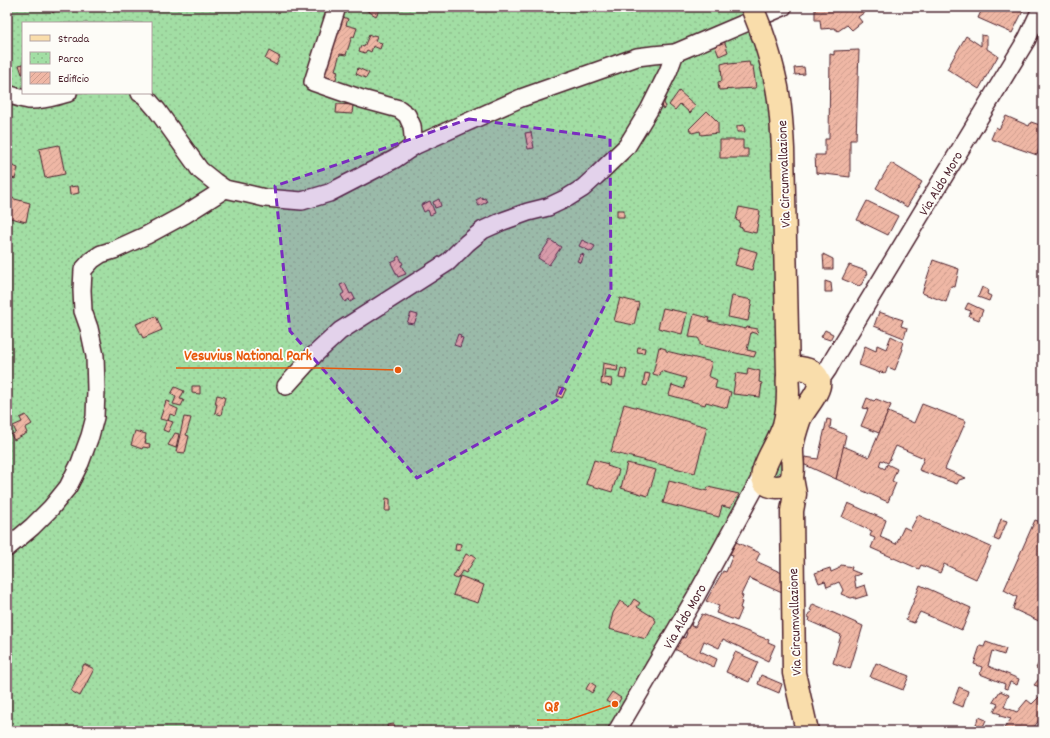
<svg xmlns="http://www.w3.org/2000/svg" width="1050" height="738" font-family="Dekko,sans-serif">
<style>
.park{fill:url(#park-dots);stroke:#767e68;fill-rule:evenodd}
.building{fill:url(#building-hatch);stroke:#4a1f2b}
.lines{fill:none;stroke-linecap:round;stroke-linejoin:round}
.minor-casing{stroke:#4a1f2b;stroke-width:20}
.major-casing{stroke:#4a1f2b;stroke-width:25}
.minor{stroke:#fdfcf7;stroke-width:17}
.major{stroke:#f9ddab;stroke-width:22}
.major-bridge-casing{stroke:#4a1f2b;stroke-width:25;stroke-linecap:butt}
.major-bridge{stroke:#f9ddab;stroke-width:22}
.marked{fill:#7b2cbf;fill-opacity:0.2;stroke:#7b2cbf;stroke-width:3;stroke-dasharray:8 5;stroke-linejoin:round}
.labels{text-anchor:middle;stroke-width:3.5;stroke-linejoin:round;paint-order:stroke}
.street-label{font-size:14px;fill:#4a1f2b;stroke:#fdfcf7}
.leader{fill:none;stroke:#e8590c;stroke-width:1.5}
.callout-dot{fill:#e8590c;stroke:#fdfcf7;stroke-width:1.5}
.callout-label{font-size:15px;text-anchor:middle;font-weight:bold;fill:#e8590c;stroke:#fdfcf7;stroke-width:3.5;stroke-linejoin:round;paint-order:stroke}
</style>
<defs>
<pattern id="park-dots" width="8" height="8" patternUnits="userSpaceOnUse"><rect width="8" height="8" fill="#a2dea4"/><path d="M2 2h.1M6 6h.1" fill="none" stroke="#8dbe8d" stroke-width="1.8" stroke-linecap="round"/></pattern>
<pattern id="building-hatch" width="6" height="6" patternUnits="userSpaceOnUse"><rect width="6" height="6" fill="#efb7a5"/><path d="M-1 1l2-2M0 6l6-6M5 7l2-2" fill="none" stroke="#ce9d8e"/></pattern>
</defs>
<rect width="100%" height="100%" fill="#fdfcf7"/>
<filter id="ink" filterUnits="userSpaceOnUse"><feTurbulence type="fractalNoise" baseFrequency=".025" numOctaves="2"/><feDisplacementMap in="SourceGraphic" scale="8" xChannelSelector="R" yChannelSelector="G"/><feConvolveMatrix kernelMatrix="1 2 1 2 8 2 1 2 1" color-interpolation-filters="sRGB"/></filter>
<g filter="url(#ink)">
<path class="park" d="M7,7H759L766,27L789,391L780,472L750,507L625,731H7ZM23,23H151V93H23Z"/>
<g class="building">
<polygon points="48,7 60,7 53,13"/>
<polygon points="361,7 381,7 376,16"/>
<polygon points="815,7 865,7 865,12 858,17 862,22 852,30 847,25 838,31 834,28 821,29 820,20 815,20"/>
<polygon points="983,7 1025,7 1012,33 978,18"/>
<polygon points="338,15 348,19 346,25 357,28 354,37 352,36 346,55 340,54 335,70 338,71 335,83 322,78"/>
<polygon points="369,35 372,37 373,35 377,36 375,41 382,43 380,49 373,46 371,52 367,50 365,53 359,51 361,46 364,47"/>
<polygon points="981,35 987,36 987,49 998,56 979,89 947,69 966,36 981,46"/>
<polygon points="724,40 728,52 719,56 714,44"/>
<polygon points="859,50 856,140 850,140 850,177 816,173 815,155 825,155 825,139 829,139 830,54 834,55 834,51"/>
<polygon points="269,51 280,57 276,65 265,59"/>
<polygon points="729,62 729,64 749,62 750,66 753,66 756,88 719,90 718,82 722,81 721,64"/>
<polygon points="23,64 23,74 22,74 19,65"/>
<polygon points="804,67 805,74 795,75 794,68"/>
<polygon points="358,68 369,73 366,78 356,74"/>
<polygon points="679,91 696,106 690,113 680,104 675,110 669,105"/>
<polygon points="661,96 666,98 664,103 666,107 663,109 660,104"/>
<polygon points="337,104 353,105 352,114 336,113"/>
<polygon points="707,111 718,122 718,133 701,135 700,131 692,133 689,129"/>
<polygon points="1006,116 1029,126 1031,122 1043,126 1043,139 1037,155 991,139 996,127 999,129"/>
<polygon points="744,125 745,132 737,132 737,126"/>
<polygon points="531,132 534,148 528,149 525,133"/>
<polygon points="720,140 743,140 743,149 748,149 748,158 720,158"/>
<polygon points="59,145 65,174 45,178 39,149"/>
<polygon points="7,157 12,158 10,165 18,168 15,179 7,176"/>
<polygon points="891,163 922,182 907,207 876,188"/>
<polygon points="78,186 79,193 70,195 69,187"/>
<polygon points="7,197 30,203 26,222 7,217"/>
<polygon points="482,197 482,199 485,198 487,202 479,206 476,200"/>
<polygon points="439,199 441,206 435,208 433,202"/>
<polygon points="430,201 435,213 430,215 428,210 424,212 421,205"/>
<polygon points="867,201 898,216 888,235 857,220"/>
<polygon points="739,207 760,211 756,233 743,230 743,228 739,227 740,222 736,220"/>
<rect x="617" y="210" width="7" height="7"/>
<polygon points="550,240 561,247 549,265 538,258"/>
<polygon points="582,240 595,246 592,252 579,246"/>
<polygon points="740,247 757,252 752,270 735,265"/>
<polygon points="581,254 584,255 581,263 577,261"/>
<polygon points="823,254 833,259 833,269 824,269"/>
<polygon points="399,256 403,264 401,265 406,274 398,277 391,263 397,260 396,258"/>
<polygon points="933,260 959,269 955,287 951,286 946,302 922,293"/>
<polygon points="849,265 866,271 866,273 868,273 861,285 860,285 859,286 842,279"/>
<polygon points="825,281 831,283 832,292 825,292"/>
<polygon points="345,283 350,294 352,293 355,299 350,302 349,299 345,302 341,295 344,293 340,285"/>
<polygon points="982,287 988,290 987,294 991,296 989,301 978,297"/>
<polygon points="732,296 752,300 748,321 728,317"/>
<polygon points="620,298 639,303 634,325 614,321"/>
<polygon points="968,303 983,310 979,320 969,316 971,311 965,309"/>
<polygon points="663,308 687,313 682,334 658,328"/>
<polygon points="879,312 903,320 901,326 907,328 904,338 874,326"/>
<polygon points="411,313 418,315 414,324 407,323"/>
<polygon points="694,314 709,318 708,321 746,329 747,327 758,329 757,334 751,332 747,350 756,352 754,357 700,345 700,341 698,338 689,337"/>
<polygon points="156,316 162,330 143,338 136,324"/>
<polygon points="825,330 833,334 830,340 821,337"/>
<polygon points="458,334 461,335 460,337 463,338 460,347 454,345"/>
<polygon points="891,336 903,342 901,348 903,349 895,370 888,367 885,373 880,372 880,373 859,365 865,346 876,351 877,345 886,349"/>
<polygon points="638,347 645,348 644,353 637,352"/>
<polygon points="659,347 666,349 666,351 712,362 708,376 717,380 715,388 731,392 727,408 706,402 705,405 669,395 672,385 684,389 686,378 661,371 660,376 653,374"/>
<polygon points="603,363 618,366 617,371 605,369 604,378 612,379 611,386 601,384"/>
<polygon points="621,368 627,370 625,379 619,378"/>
<polygon points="748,368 760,371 759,382 762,383 760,397 733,394 736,373 747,375"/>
<polygon points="645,373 650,374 647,386 643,385"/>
<polygon points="192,386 200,386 200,394 192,393"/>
<polygon points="175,387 184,391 180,399 184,400 181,406 173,404 176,397 171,394"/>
<polygon points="560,387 566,389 562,398 557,396"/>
<polygon points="217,395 225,397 221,415 215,413 217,404 215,404"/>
<polygon points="867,398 874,401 876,399 891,405 879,433 861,426 868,409 863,408"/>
<polygon points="166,401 170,402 169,405 178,409 176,416 170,414 168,421 160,419"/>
<polygon points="624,404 707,427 695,473 611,452"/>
<polygon points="922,404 966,421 945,469 966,478 959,480 957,484 919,470 924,458 896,446 888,463 881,460 879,466 885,469 887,464 897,469 892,481 896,483 888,502 836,479 843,446 869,457 888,412 914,423"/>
<polygon points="26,415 32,424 25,428 27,433 14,440 11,435 16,432 13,426 22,422 20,418"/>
<polygon points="184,417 191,418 186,435 189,436 185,453 176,452"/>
<polygon points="827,419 831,420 830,428 846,435 836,479 803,464 805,457 818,459"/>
<polygon points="167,420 173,422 168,432 163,430"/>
<polygon points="135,431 146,434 145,440 146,440 145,443 150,444 149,448 143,447 142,449 131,445"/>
<polygon points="175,433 179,434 176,448 168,445"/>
<polygon points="594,460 608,464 607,466 619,470 612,492 586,484"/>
<polygon points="627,463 656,470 648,496 621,488"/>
<polygon points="669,481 707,491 708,487 739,494 730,508 722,506 719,517 663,503"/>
<polygon points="386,498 390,499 390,511 385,511"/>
<polygon points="848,503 886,520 880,537 896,544 904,527 910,530 918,515 991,547 976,579 944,564 940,573 921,565 919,569 871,548 875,538 870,536 872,531 842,517"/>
<polygon points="1001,519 1007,521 999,541 994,539"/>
<polygon points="1035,520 1043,523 1043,623 1013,609 1017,597 1004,590"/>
<polygon points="736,542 760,553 756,561 782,573 782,593 749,578 741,595 743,596 741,602 742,602 740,608 742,609 737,621 716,613 719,606 706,601 723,571 726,572 733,555 730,554"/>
<polygon points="456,543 461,544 460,551 455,550"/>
<polygon points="466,554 470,556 472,554 476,557 466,573 462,571 457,579 453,577"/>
<polygon points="841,565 852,567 851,570 861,574 854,576 856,588 865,585 868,595 855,599 855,597 851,598 841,594 843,590 839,582 827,587 825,581 819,583 815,573 830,568 831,572 838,569"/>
<polygon points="460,576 484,585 478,603 453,595"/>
<polygon points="920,585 971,608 962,630 920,612 914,623 906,620"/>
<polygon points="634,599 640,603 637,607 653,617 656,621 646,639 609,629 613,613 620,601 629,607"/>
<polygon points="813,604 863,626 850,669 833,663 841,635 809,621 810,618 808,617 809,613 811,613 812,611 810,610"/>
<polygon points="702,614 769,640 768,642 775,645 768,661 723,639 719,648 704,641 700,651 717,659 714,667 672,648 679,636 685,638 687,633 683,631 690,617 693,619 691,626 695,627"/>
<polygon points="986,642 1006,649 1004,655 992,651 988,666 1019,679 1017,685 1010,682 1007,689 1004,688 1005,684 980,674 982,667 974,664 980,646 984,647"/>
<polygon points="735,652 758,662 749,682 726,672"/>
<polygon points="1040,661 1043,662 1043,672 1036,668"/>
<polygon points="876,663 909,676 903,690 870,677"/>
<polygon points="84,664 94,669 80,696 71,691"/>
<polygon points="1043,674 1043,688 1034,685"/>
<polygon points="761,675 782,684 779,693 758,684"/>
<polygon points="590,682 596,686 592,693 586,689"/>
<polygon points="959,687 968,691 963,707 953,703"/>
<polygon points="1000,691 1009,695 1004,707 1017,712 1027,700 1032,704 1043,693 1043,715 1031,731 1002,731 1011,719 1000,716 1001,714 994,712 998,704 993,702"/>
<polygon points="612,692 621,698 616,707 606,701"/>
<polygon points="979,717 986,720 981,731 974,729"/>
<polygon points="394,724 396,731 388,731 387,725"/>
</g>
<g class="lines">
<g class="minor-casing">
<g id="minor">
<polyline points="337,7 313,82 362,99 399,109 407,115 412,126 414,146"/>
<polyline points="140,93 144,95 157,110 200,170 215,182 225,189 248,194 265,198 302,201 329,193 395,159 414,146 521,98 637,57 653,55 675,53 783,7"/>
<path d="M7,94C14,96 22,99 29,100C42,101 56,96 68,93"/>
<polyline points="819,382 828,369 834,358 1027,39 1042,7"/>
<polyline points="286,386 314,355 340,331 448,262 467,243 483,230 503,221 528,212 548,207 567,198 583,188 595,177 627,146 649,110 668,72 675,53"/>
<polyline points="7,548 32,527 51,508 68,487 80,463 90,436 95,417 96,390 95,356 89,328 83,311 82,290 83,270 92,260 101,254 114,250 147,235 184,215 225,189"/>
<polyline points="617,731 696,596 762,475"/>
</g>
</g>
<g class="major-casing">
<g id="major">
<path d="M761,30C768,49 773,68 777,87C781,108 782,129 783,149L788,376"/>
<path d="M800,368C808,369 816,372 819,381C822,391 802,411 799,421C796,430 793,439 792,448C791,463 800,486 777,487C772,487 766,485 764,481C762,477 762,473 764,469C769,454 779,441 784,425C787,414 788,403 788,391C788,387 787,380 788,376C790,371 796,369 800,368Z"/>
<polyline points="792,478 795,494 792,511 794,673 807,731"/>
</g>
</g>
<use href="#minor" class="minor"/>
<use href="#major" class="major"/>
<g class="major-bridge-casing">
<polyline id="major-bridge" points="752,7 761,30"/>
</g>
<use href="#major-bridge" class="major-bridge"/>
</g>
</g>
<path class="marked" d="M469,119L610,138L611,293L557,400L417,478L290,331L275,186Z"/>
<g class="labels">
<g class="street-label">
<text transform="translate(783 174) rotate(-92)" y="5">Via Circumvallazione</text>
<text transform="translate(940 183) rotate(-59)" y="5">Via Aldo Moro</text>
<text transform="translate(684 616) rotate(-60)" y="5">Via Aldo Moro</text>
<text transform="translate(794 622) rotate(-92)" y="5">Via Circumvallazione</text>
</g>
</g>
<path class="leader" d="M398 370L320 368H176M615 704L568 720H537"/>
<g class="callout-dot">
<circle cx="398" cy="370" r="4"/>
<circle cx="615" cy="704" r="4"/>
</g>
<g class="callout-label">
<text x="248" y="360">Vesuvius National Park</text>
<text x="552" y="711">Q8</text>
</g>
<rect width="1050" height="738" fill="none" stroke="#fdfcf7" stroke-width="24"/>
<rect x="12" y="12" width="1026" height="714" fill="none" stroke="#4a1f2b" stroke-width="1.5" filter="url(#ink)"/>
<rect x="22" y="22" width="130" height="72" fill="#fdfcf7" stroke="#b5a4a5"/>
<rect x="30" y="35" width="20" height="6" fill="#f9ddab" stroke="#b5a4a5"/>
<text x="58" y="42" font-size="12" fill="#4a1f2b">Strada</text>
<rect x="30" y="52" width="20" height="12" fill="url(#park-dots)" stroke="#b5a4a5"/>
<text x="58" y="62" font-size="12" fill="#4a1f2b">Parco</text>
<rect x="30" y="72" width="20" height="12" fill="url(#building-hatch)" stroke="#b5a4a5"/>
<text x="58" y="82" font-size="12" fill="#4a1f2b">Edificio</text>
</svg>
